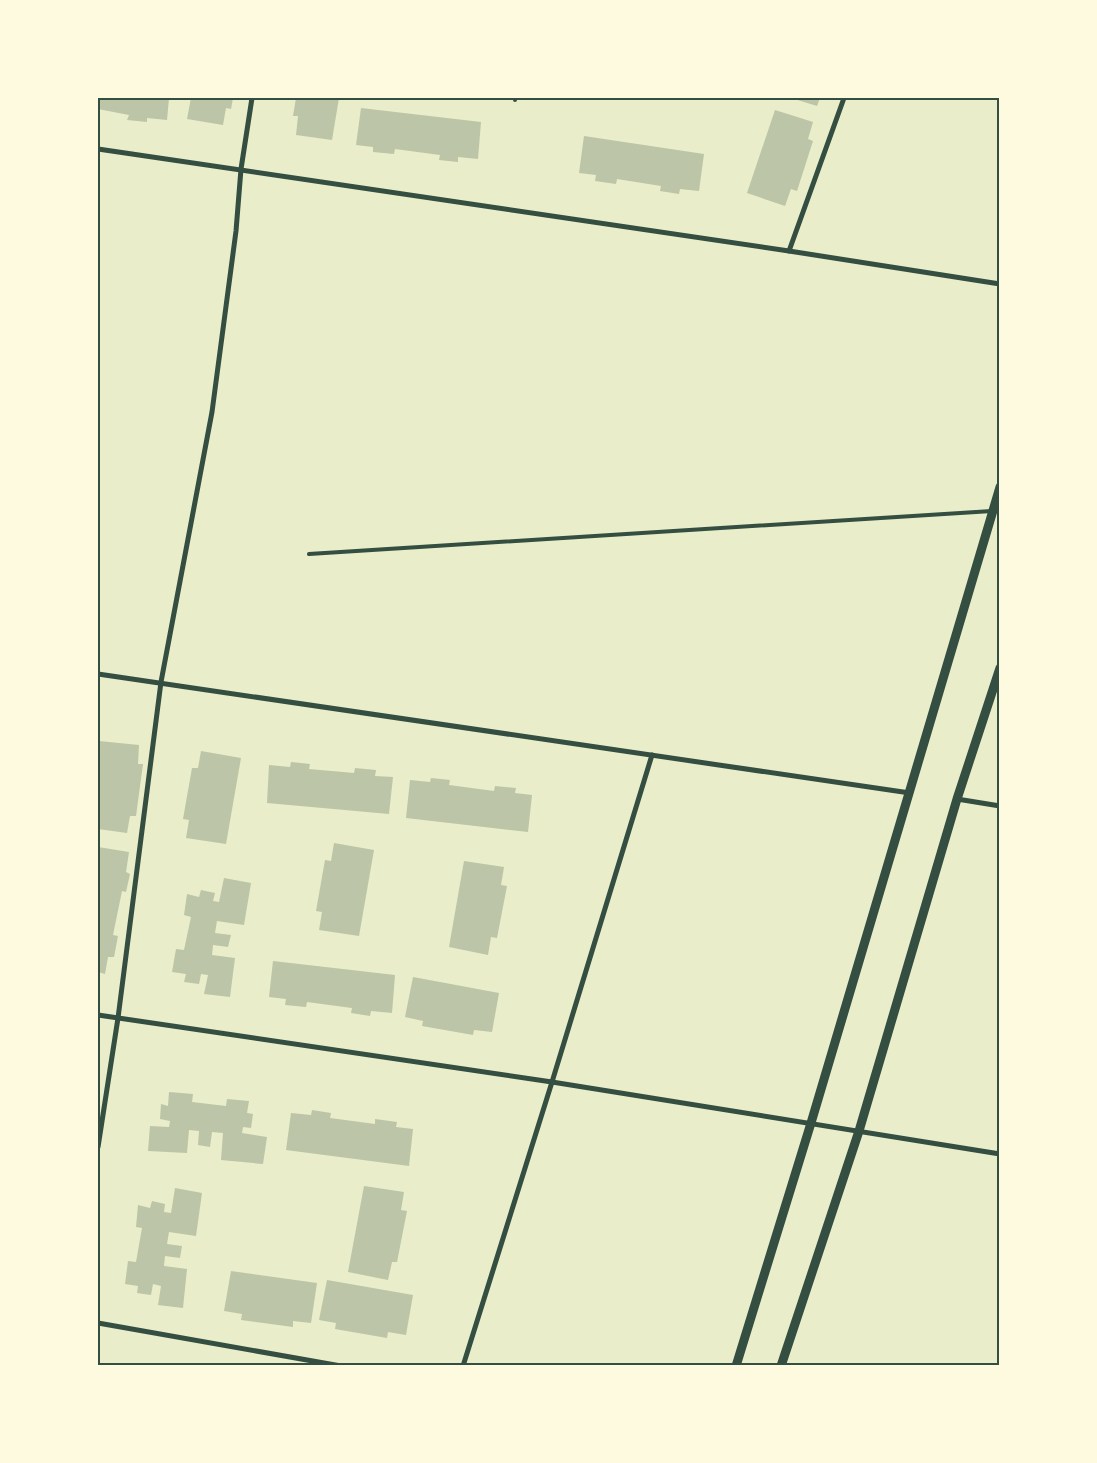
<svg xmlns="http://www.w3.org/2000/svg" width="1097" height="1463" font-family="Mulish,sans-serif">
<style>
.building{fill:#bcc5a7}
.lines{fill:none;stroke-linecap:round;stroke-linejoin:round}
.service{stroke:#344e41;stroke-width:4}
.minor{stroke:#344e41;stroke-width:5}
.tertiary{stroke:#344e41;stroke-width:9}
.neatline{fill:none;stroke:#344e41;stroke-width:2}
</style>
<rect width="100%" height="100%" fill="#e9edc9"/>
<g class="building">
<polygon points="98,98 169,98 167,120 147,118 147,122 127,120 129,115 98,109"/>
<polygon points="191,98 233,98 231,109 226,108 223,125 187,119"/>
<polygon points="296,98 339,98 332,140 296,135 298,116 293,116"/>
<polygon points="791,98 820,98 817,106"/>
<polygon points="361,108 481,122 478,159 458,157 458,162 439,160 440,155 395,149 394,154 373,152 373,147 356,145"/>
<polygon points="775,110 813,122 808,139 813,141 797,191 791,189 785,206 747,193"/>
<polygon points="584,136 704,154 699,191 680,189 679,194 660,191 661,186 617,179 616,184 595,181 596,175 579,173"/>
<polygon points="99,741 139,745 138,764 143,764 136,816 130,816 127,833 98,829 98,754"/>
<polygon points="201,751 241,758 226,844 186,838 189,820 183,819 192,768 198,768"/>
<polygon points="291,762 310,764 309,769 354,773 355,768 376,770 375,776 393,777 389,814 267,803 269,765 290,767"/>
<polygon points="431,778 450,780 449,785 494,791 495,786 516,788 515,793 532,795 528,832 406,818 410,780 430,782"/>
<polygon points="334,843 374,850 359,936 319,930 322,912 316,911 325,860 331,861"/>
<polygon points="98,847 129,852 126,872 130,874 126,892 122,891 113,935 118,936 114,957 108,957 105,974 98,972"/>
<polygon points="464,861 504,867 501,885 507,886 497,938 491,937 488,955 449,947"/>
<polygon points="224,878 251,883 244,925 217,921 215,933 231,935 228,947 213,945 212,955 235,958 230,997 204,994 208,975 201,974 199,984 184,982 186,974 172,972 176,949 184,950 191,917 184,915 187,894 199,897 201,890 215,893 213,901 219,902"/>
<polygon points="273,961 395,975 392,1013 371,1011 370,1016 351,1013 352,1008 307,1002 306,1007 285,1005 286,999 269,997"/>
<polygon points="413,977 499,993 492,1032 474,1030 473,1035 422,1026 423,1021 405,1017"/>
<polygon points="169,1092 193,1094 192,1102 226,1106 227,1099 249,1101 247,1113 253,1114 251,1128 243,1127 242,1133 267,1137 263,1164 221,1160 223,1133 212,1132 210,1147 198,1145 199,1131 189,1130 187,1153 148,1151 150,1126 169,1127 170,1121 160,1119 161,1104 168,1106"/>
<polygon points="312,1110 331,1113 330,1118 375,1124 375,1119 397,1122 396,1127 413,1129 409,1166 286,1150 291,1113 311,1115"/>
<polygon points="364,1186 404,1192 401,1210 407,1211 397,1262 392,1262 388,1280 348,1272"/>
<polygon points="175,1188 202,1193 196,1236 169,1232 167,1244 182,1246 180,1258 165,1256 164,1266 187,1269 183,1308 158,1305 161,1286 153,1284 151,1295 137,1293 138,1286 125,1284 128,1261 136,1262 142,1228 136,1227 138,1205 150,1208 152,1201 165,1204 164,1212 171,1213"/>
<polygon points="231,1271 317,1283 311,1323 293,1321 293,1327 241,1320 242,1314 224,1311"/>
<polygon points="327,1280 413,1295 406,1335 388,1332 387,1338 335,1329 336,1323 319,1320"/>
</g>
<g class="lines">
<g class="service">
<polyline points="515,100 515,98"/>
<polyline points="309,554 992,511"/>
</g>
<g class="minor">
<polyline points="98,149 789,251 1000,284"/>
<polyline points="789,251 844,98"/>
<polyline points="98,674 910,793"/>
<polyline points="957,799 1000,806"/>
<polyline points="98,1015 552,1082 1000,1154"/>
<polyline points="98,1147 118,1018 161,682 212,412 236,231 241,169 252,98"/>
<polyline points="98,1323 341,1366"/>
<polyline points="463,1366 552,1082 652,755"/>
</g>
<g class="tertiary">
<polyline points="736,1366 811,1123 1000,487"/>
<polyline points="781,1366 859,1131 957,799 1000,668"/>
</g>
</g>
<rect width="1097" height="1463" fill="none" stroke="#fefae0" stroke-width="198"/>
<rect x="99" y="99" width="899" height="1265" class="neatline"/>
</svg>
